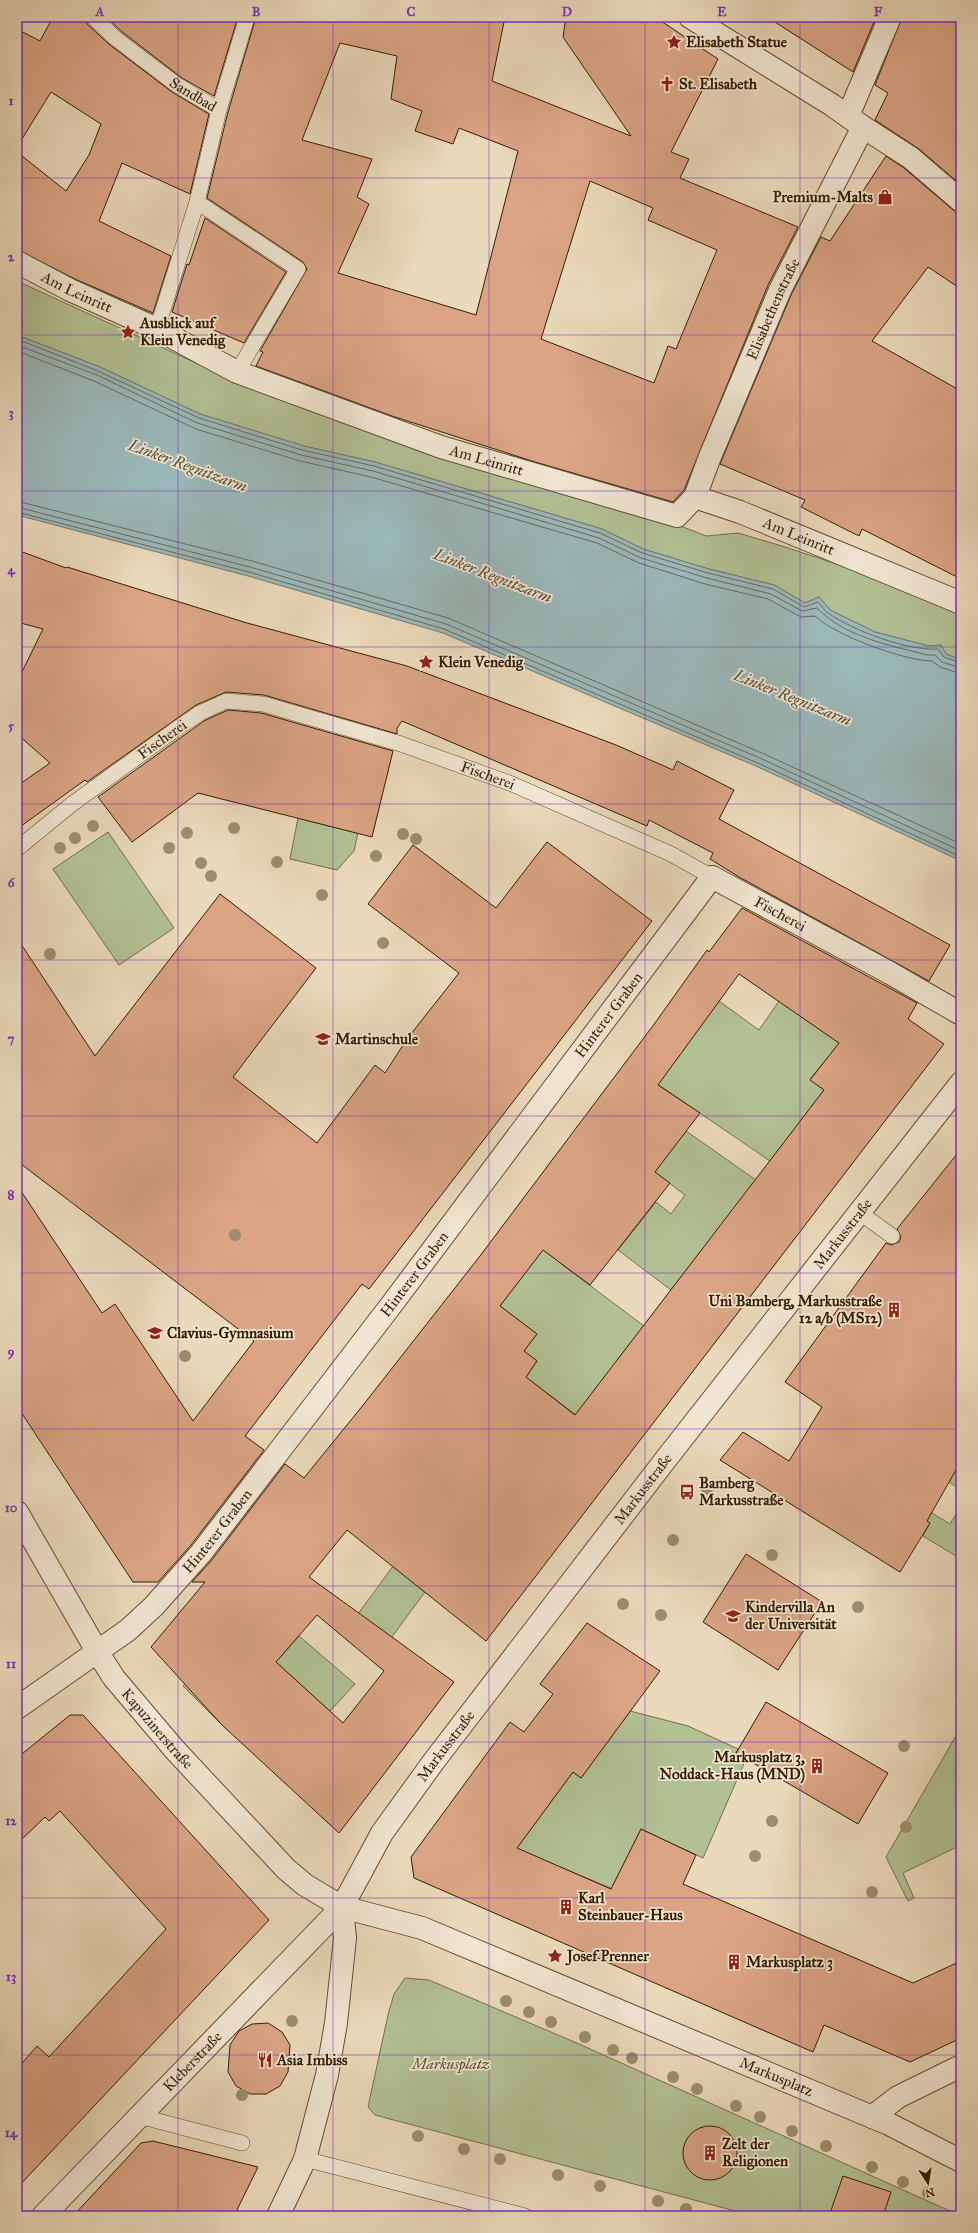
<svg xmlns="http://www.w3.org/2000/svg" width="978" height="2233" font-family="'IM FELL Great Primer',serif">
<style>
.green{fill:#b2c094;stroke:#746e4a}
.water{fill:#9bb8b9;stroke:#737a6f}
.lines{fill:none;stroke-linecap:round;stroke-linejoin:round}
.shore{stroke:#686a5d;stroke-width:1}
.building{fill:#daa485;stroke:#361d01;fill-rule:evenodd}
.service-casing{stroke:#634c30;stroke-width:16}
.minor-casing{stroke:#634c30;stroke-width:24}
.tertiary-casing{stroke:#634c30;stroke-width:24}
.service{stroke:#f1e6d3;stroke-width:15}
.minor{stroke:#f1e6d3;stroke-width:22}
.tertiary{stroke:#f1e6d3;stroke-width:22}
.tree{fill:#9b8d6d}
.grid{fill:none;stroke:#7b2cbf;stroke-width:1;stroke-opacity:0.55}
.labels{text-anchor:middle;stroke-width:3.5;stroke-linejoin:round;paint-order:stroke}
.poi-label{font-size:15px;font-weight:bold;fill:#361d01;stroke:#f1e6d3;text-anchor:start}
.street-label{font-size:15px;fill:#361d01;stroke:#f1e6d3}
.park-label{font-size:15px;font-style:italic;fill:#5b4e2d;stroke:#f1e6d3}
.water-label{font-size:16px;font-style:italic;fill:#544c38;stroke:#f1e6d3}
.neatline{fill:none;stroke:#7b2cbf;stroke-width:1.5}
.grid-label{font-size:13px;text-anchor:middle;font-weight:bold;fill:#7b2cbf}
</style>
<rect width="100%" height="100%" fill="#ead9bb"/>
<filter id="stains"><feTurbulence type="fractalNoise" baseFrequency=".005" numOctaves="4"/><feColorMatrix values="0 0 0 0 .2 0 0 0 0 .09 0 0 0 0 .02 0 0 0 .5 -.17"/></filter>
<radialGradient id="worn" r=".72"><stop offset=".6" stop-color="#630" stop-opacity="0"/><stop offset="1" stop-color="#630" stop-opacity=".3"/></radialGradient>
<g class="green">
<polygon points="17,281 231,379 655,516 706,536 738,533 782,546 882,579 961,613 961,660 946,654 941,645 929,646 875,632 830,610 819,597 805,603 774,585 709,569 643,549 602,529 375,462 304,446 200,414 100,367 17,335"/>
<polygon points="298,818 358,833 354,851 337,870 290,859"/>
<polygon points="108,832 174,928 119,965 53,869"/>
<polygon points="719,1001 759,1030 779,1001 839,1043 842,1068 828,1057 810,1079 824,1090 770,1161 656,1083"/>
<polygon points="686,1131 756,1180 671,1290 618,1250 656,1202 671,1214 685,1195 655,1172"/>
<polygon points="563,1221 560,1263 644,1326 576,1415 526,1377 537,1361 524,1351 537,1334 500,1306"/>
<polygon points="961,1461 961,1490 949,1482"/>
<polygon points="872,1477 950,1524 961,1506 961,1559 923,1536 930,1523 872,1487"/>
<polygon points="393,1566 425,1592 383,1649 350,1625"/>
<polygon points="299,1636 355,1684 330,1711 276,1662 220,1723 183,1686 212,1651 253,1639 276,1662"/>
<polygon points="630,1711 688,1726 738,1749 736,1753 746,1759 703,1858 641,1829 613,1889 516,1849 573,1772 581,1778"/>
<polygon points="961,1727 961,1845 903,1873 914,1898 908,1901 886,1857"/>
<polygon points="405,1978 429,1980 579,2044 961,2216 754,2216 375,2115 368,2107 388,2015 394,1994"/>
</g>
<polygon class="water" points="17,335 100,367 200,414 304,446 375,462 602,529 643,549 709,569 774,585 805,603 819,597 830,610 875,632 929,646 941,645 946,654 961,660 961,861 758,767 443,633 248,576 17,515"/>
<g class="lines">
<g class="shore">
<path d="M17,339L98,371L199,418L302,450L374,466L600,533L642,553L708,573L773,589L804,607L818,602C822,605 824,611 828,613C854,631 908,651 938,649L944,657L961,663"/>
<path d="M17,345L97,375L197,423L301,455L373,471L599,538L641,558L707,578L771,594L802,611L817,608C845,637 889,645 927,655H935L942,662L961,668"/>
<path d="M17,351L94,381L196,429L300,461L371,477L597,543L639,563L705,584L768,599L801,617L815,616C834,635 905,661 932,661L940,667L961,674"/>
<polyline points="17,501 252,561 448,618 764,754 961,844"/>
<polyline points="17,507 250,567 446,624 762,759 961,851"/>
<polyline points="17,512 249,572 444,629 760,764 961,857"/>
</g>
</g>
<g class="building">
<polygon points="53,17 84,17 87,24 110,45 172,92 209,114 190,194 122,163 99,221 171,256 153,313 75,279 17,250 17,152 66,191 89,155 101,124 51,92 17,147 17,29 40,41"/>
<polygon points="106,17 238,17 214,96 182,78 121,31"/>
<path d="M256,17H505L492,81L631,136L563,37L566,17H655L718,59L671,152L689,159L680,178L798,227L768,285L684,490L673,502L535,462L392,416L256,366L263,352L260,351L307,269L303,262L207,198L228,112ZM340,43L397,56L391,99L422,111L415,131L453,144L459,128L518,151L476,315L338,273L369,204L357,197L372,159L302,140ZM590,181L653,208L648,220L717,250L676,349L668,346L654,383L541,339Z"/>
<polygon points="767,17 876,17 853,72"/>
<polygon points="902,17 961,17 961,185 919,149 875,120 888,93 875,85"/>
<polygon points="886,156 904,168 953,210 961,213 961,289 928,267 872,341 961,391 961,579 862,529 859,536 801,507 805,500 720,464 791,295 821,237 830,241"/>
<polygon points="205,218 286,272 244,343 172,312 187,264 189,265"/>
<polygon points="17,550 66,568 67,567 247,623 407,666 616,745 673,770 677,761 734,790 719,819 950,945 929,981 739,877 710,859 713,853 649,820 647,826 402,721 397,728 397,734 264,695 226,692 196,705 87,782 85,780 17,829 17,786 50,763 17,734 17,682 43,629 17,622"/>
<polygon points="228,710 261,713 393,751 372,837 198,793 132,842 98,797 204,721"/>
<polygon points="547,842 652,921 369,1289 362,1284 245,1436 264,1450 191,1545 158,1582 133,1582 17,1406 17,1185 102,1313 115,1304 193,1421 254,1341 17,1161 17,938 95,1056 220,894 316,968 233,1077 317,1143 375,1065 385,1073 407,1039 459,973 368,904 413,845 496,908"/>
<path d="M742,908L917,1003L908,1019L944,1044L486,1641L347,1530L309,1577L454,1682L339,1833L222,1725L151,1647L205,1582H192L211,1561L285,1464L304,1478L364,1404L480,1256L655,1023L707,950L709,952ZM739,974L839,1043L810,1080L824,1090L575,1415L526,1377L537,1361L524,1351L537,1334L500,1306L543,1250L590,1285L670,1183L655,1172L700,1113L658,1085ZM317,1615L384,1671L343,1723L276,1662Z"/>
<polygon points="961,1149 961,1461 927,1521 930,1523 900,1572 720,1460 743,1432 789,1461 822,1407 785,1382 886,1243 891,1245 899,1242 901,1237 897,1229"/>
<polygon points="746,1554 822,1602 778,1670 703,1622"/>
<polygon points="587,1623 660,1671 581,1778 573,1772 517,1848 611,1889 641,1829 696,1855 683,1884 913,1983 961,1961 961,2038 910,2062 824,2025 813,2052 414,1878 411,1857 510,1722 524,1732 553,1694 540,1684"/>
<polygon points="766,1702 888,1773 858,1824 736,1753"/>
<polygon points="70,1715 83,1715 269,1920 17,2188 17,2069 37,2046 49,2057 166,1929 60,1811 49,1821 45,1817 17,1844 17,1758"/>
<polygon points="268,2023 282,2032 290,2045 288,2072 280,2086 266,2094 250,2094 236,2086 228,2072 230,2045 239,2031 252,2024"/>
<circle cx="710" cy="2153" r="27"/>
<polygon points="153,2141 258,2167 234,2216 73,2216 141,2143"/>
<polygon points="843,2176 891,2192 883,2216 829,2216"/>
</g>
<g class="lines">
<g class="service-casing">
<g id="service">
<path id="s1" d="M93,17L115,38L177,85L219,110L247,17"/>
<polyline points="197,202 298,269 237,372"/>
<polyline points="157,329 197,202 219,110"/>
<path id="s2" d="M17,849L72,804L172,732L200,713L226,701L263,704L401,744L512,784L671,854L712,877"/>
<polyline points="859,1212 892,1236"/>
<polyline points="139,2116 242,2143"/>
<polyline points="305,2159 525,2216"/>
</g>
</g>
<g class="minor-casing">
<g id="minor">
<polyline points="690,17 832,105 863,127 911,158 961,201"/>
<polyline points="848,116 890,17"/>
<path id="s3" d="M17,262L70,290L157,329L237,372L441,447L677,516L695,497L709,459L780,290L863,127"/>
<path id="s4" d="M695,497L740,512L961,603"/>
<path id="s5" d="M17,1708L128,1630L154,1606L201,1553L392,1304L712,877L890,973L961,1014"/>
<polyline points="872,2117 898,2097 961,2066"/>
<path id="s6" d="M43,2216L342,1907L422,1928L889,2124L961,2161"/>
</g>
</g>
<g class="tertiary-casing">
<g id="tertiary">
<path id="s7" d="M17,1512L98,1653L114,1678L175,1750L286,1869L305,1885L342,1907"/>
<path id="s8" d="M342,1907L382,1833L434,1761L666,1459L961,1083"/>
<polyline points="278,2216 305,2159 327,2075 336,2023 345,1938 342,1907"/>
</g>
</g>
<use href="#service" class="service"/>
<use href="#minor" class="minor"/>
<use href="#tertiary" class="tertiary"/>
</g>
<g class="tree">
<circle cx="93" cy="826" r="6"/>
<circle cx="234" cy="828" r="6"/>
<circle cx="187" cy="833" r="6"/>
<circle cx="403" cy="834" r="6"/>
<circle cx="75" cy="838" r="6"/>
<circle cx="416" cy="839" r="6"/>
<circle cx="60" cy="848" r="6"/>
<circle cx="169" cy="848" r="6"/>
<circle cx="376" cy="856" r="6"/>
<circle cx="277" cy="862" r="6"/>
<circle cx="201" cy="863" r="6"/>
<circle cx="211" cy="876" r="6"/>
<circle cx="322" cy="895" r="6"/>
<circle cx="383" cy="943" r="6"/>
<circle cx="50" cy="954" r="6"/>
<circle cx="235" cy="1235" r="6"/>
<circle cx="185" cy="1356" r="6"/>
<circle cx="707" cy="1489" r="6"/>
<circle cx="673" cy="1540" r="6"/>
<circle cx="772" cy="1555" r="6"/>
<circle cx="623" cy="1604" r="6"/>
<circle cx="858" cy="1607" r="6"/>
<circle cx="661" cy="1615" r="6"/>
<circle cx="904" cy="1746" r="6"/>
<circle cx="772" cy="1821" r="6"/>
<circle cx="906" cy="1827" r="6"/>
<circle cx="755" cy="1856" r="6"/>
<circle cx="872" cy="1892" r="6"/>
<circle cx="506" cy="2001" r="6"/>
<circle cx="529" cy="2012" r="6"/>
<circle cx="292" cy="2021" r="6"/>
<circle cx="551" cy="2022" r="6"/>
<circle cx="585" cy="2037" r="6"/>
<circle cx="613" cy="2050" r="6"/>
<circle cx="632" cy="2058" r="6"/>
<circle cx="673" cy="2077" r="6"/>
<circle cx="697" cy="2089" r="6"/>
<circle cx="242" cy="2095" r="6"/>
<circle cx="736" cy="2106" r="6"/>
<circle cx="760" cy="2117" r="6"/>
<circle cx="792" cy="2131" r="6"/>
<circle cx="418" cy="2136" r="6"/>
<circle cx="826" cy="2146" r="6"/>
<circle cx="464" cy="2149" r="6"/>
<circle cx="500" cy="2159" r="6"/>
<circle cx="872" cy="2167" r="6"/>
<circle cx="558" cy="2175" r="6"/>
<circle cx="903" cy="2182" r="6"/>
<circle cx="600" cy="2186" r="6"/>
<circle cx="928" cy="2193" r="6"/>
<circle cx="658" cy="2201" r="6"/>
<circle cx="686" cy="2209" r="6"/>
</g>
<path class="grid" d="M178,17V2216M333,17V2216M489,17V2216M645,17V2216M800,17V2216M17,178H961M17,335H961M17,491H961M17,647H961M17,804H961M17,960H961M17,1116H961M17,1273H961M17,1429H961M17,1586H961M17,1742H961M17,1898H961M17,2055H961"/>
<defs>
<g id="sight-bare" transform="scale(1.2)"><path d="M0-6L1.8-2.2L6-1.7L2.9 1.2L3.7 5.4L0 3.3L-3.7 5.4L-2.9 1.2L-6-1.7L-1.8-2.2Z" fill="#8f2418" stroke="#f1e6d3" stroke-width="2.5" paint-order="stroke"/></g>
<g id="church-bare" transform="scale(1.2)"><path d="M-1.2-6h2.4v3.5h3.3v2.4h-3.3V6h-2.4V-.1h-3.3v-2.4h3.3Z" fill="#8f2418" stroke="#f1e6d3" stroke-width="2.5" paint-order="stroke"/></g>
<g id="shop-bare" transform="scale(1.2)"><path d="M-5-2.5h2.3a2.7 3.5 0 0 1 5.4 0H5L5.5 6h-11ZM-1.5-2.5h3a1.5 2.3 0 0 0-3 0Z" fill="#8f2418" stroke="#f1e6d3" stroke-width="2.5" paint-order="stroke"/></g>
<g id="school-bare" transform="scale(1.2)"><path d="M0-5L7-2L0 1L-7-2ZM-4 1L0 2.5L4 1V4Q0 6-4 4Z" fill="#8f2418" stroke="#f1e6d3" stroke-width="2.5" paint-order="stroke"/></g>
<g id="building-bare" transform="scale(1.2)"><path d="M-4-6H4V6H1V3H-1V6H-4ZM-2.5-4.3h1.7v1.8h-1.7ZM.8-4.3h1.7v1.8H.8ZM-2.5-1h1.7V.8h-1.7ZM.8-1h1.7V.8H.8Z" fill="#8f2418" stroke="#f1e6d3" stroke-width="2.5" paint-order="stroke"/></g>
<g id="bus-bare" transform="scale(1.2)"><path d="M-5-6H5V4H4V6H2V4H-2V6H-4V4H-5ZM-3.5-4V0h7V-4ZM-3.5 1.2v1.5H-2V1.2ZM2 1.2v1.5H3.5V1.2Z" fill="#8f2418" stroke="#f1e6d3" stroke-width="2.5" paint-order="stroke"/></g>
<g id="restaurant-bare" transform="scale(1.2)"><path d="M-5-6h1v4h1v-4h1v4h1v-4h1v5L-1.5 .5V6h-2V.5L-5-1ZM5-6V6H3V1.5H1.5Q1.5-4 5-6Z" fill="#8f2418" stroke="#f1e6d3" stroke-width="2.5" paint-order="stroke"/></g>
</defs>
<g fill-rule="evenodd">
<use href="#sight-bare" x="674" y="42"/>
<use href="#church-bare" x="667" y="84"/>
<use href="#shop-bare" x="885" y="197"/>
<use href="#sight-bare" x="128" y="332"/>
<use href="#sight-bare" x="426" y="662"/>
<use href="#school-bare" x="323" y="1039"/>
<use href="#building-bare" x="894" y="1310"/>
<use href="#school-bare" x="155" y="1333"/>
<use href="#bus-bare" x="687" y="1492"/>
<use href="#school-bare" x="733" y="1616"/>
<use href="#building-bare" x="817" y="1766"/>
<use href="#building-bare" x="566" y="1907"/>
<use href="#sight-bare" x="555" y="1956"/>
<use href="#building-bare" x="734" y="1962"/>
<use href="#restaurant-bare" x="265" y="2060"/>
<use href="#building-bare" x="710" y="2153"/>
</g>
<g class="labels">
<g class="poi-label">
<text x="686" y="47">Elisabeth Statue</text>
<text x="679" y="89">St. Elisabeth</text>
<text x="873" y="202" text-anchor="end">Premium-Malts</text>
<text x="140" y="328">Ausblick auf<tspan x="140" dy="17">Klein Venedig</tspan></text>
<text x="438" y="667">Klein Venedig</text>
<text x="335" y="1044">Martinschule</text>
<text x="882" y="1306" text-anchor="end">Uni Bamberg, Markusstraße<tspan x="882" dy="17">12 a/b (MS12)</tspan></text>
<text x="167" y="1338">Clavius-Gymnasium</text>
<text x="699" y="1488">Bamberg<tspan x="699" dy="17">Markusstraße</tspan></text>
<text x="745" y="1612">Kindervilla An<tspan x="745" dy="17">der Universität</tspan></text>
<text x="805" y="1762" text-anchor="end">Markusplatz 3,<tspan x="805" dy="17">Noddack-Haus (MND)</tspan></text>
<text x="578" y="1903">Karl<tspan x="578" dy="17">Steinbauer-Haus</tspan></text>
<text x="567" y="1961">Josef Prenner</text>
<text x="746" y="1967">Markusplatz 3</text>
<text x="277" y="2065">Asia Imbiss</text>
<text x="722" y="2149">Zelt der<tspan x="722" dy="17">Religionen</tspan></text>
</g>
<g class="street-label">
<text dy="5" stroke="none"><textPath href="#s1" startOffset="127">Sandbad</textPath></text>
<text dy="5" stroke="none"><textPath href="#s3" startOffset="67">Am Leinritt</textPath></text>
<text dy="5" stroke="none"><textPath href="#s3" startOffset="939">Elisabethenstraße</textPath></text>
<text dy="5" stroke="none"><textPath href="#s3" startOffset="511">Am Leinritt</textPath></text>
<text dy="5" stroke="none"><textPath href="#s4" startOffset="111">Am Leinritt</textPath></text>
<text dy="5" stroke="none"><textPath href="#s2" startOffset="182">Fischerei</textPath></text>
<text dy="5" stroke="none"><textPath href="#s2" startOffset="530">Fischerei</textPath></text>
<text dy="5" stroke="none"><textPath href="#s5" startOffset="1167">Fischerei</textPath></text>
<text dy="5" stroke="none"><textPath href="#s5" startOffset="917">Hinterer Graben</textPath></text>
<text dy="5" stroke="none"><textPath href="#s8" startOffset="840">Markusstraße</textPath></text>
<text dy="5" stroke="none"><textPath href="#s5" startOffset="593">Hinterer Graben</textPath></text>
<text dy="5" stroke="none"><textPath href="#s8" startOffset="516">Markusstraße</textPath></text>
<text dy="5" stroke="none"><textPath href="#s5" startOffset="269">Hinterer Graben</textPath></text>
<text dy="5" stroke="none"><textPath href="#s7" startOffset="259">Kapuzinerstraße</textPath></text>
<text dy="5" stroke="none"><textPath href="#s8" startOffset="192">Markusstraße</textPath></text>
<text dy="5" stroke="none"><textPath href="#s6" startOffset="215">Kleberstraße</textPath></text>
<text dy="5" stroke="none"><textPath href="#s6" startOffset="897">Markusplatz</textPath></text>
</g>
<g class="park-label">
<text x="451" y="2069">Markusplatz</text>
</g>
<g class="water-label">
<text transform="translate(188 465) rotate(20)" y="6">Linker Regnitzarm</text>
<text transform="translate(493 575) rotate(21)" y="6">Linker Regnitzarm</text>
<text transform="translate(793 697) rotate(22)" y="6">Linker Regnitzarm</text>
</g>
</g>
<rect width="978" height="2233" fill="none" stroke="#ead9bb" stroke-width="44"/>
<g transform="translate(928 2183) rotate(168)" stroke="#f1e6d3" stroke-width="3" paint-order="stroke">
<path d="M0-3L7 15L0 10L-7 15Z" fill="#361d01"/>
<text y="-6" font-size="11" font-weight="bold" text-anchor="middle" fill="#361d01">N</text>
</g>
<rect x="22" y="22" width="934" height="2189" class="neatline"/>
<g class="grid-label">
<text x="100" y="16">A</text>
<text x="256" y="16">B</text>
<text x="411" y="16">C</text>
<text x="567" y="16">D</text>
<text x="722" y="16">E</text>
<text x="878" y="16">F</text>
<text x="11" y="105">1</text>
<text x="11" y="261">2</text>
<text x="11" y="417">3</text>
<text x="11" y="574">4</text>
<text x="11" y="730">5</text>
<text x="11" y="887">6</text>
<text x="11" y="1043">7</text>
<text x="11" y="1199">8</text>
<text x="11" y="1356">9</text>
<text x="11" y="1512">10</text>
<text x="11" y="1668">11</text>
<text x="11" y="1825">12</text>
<text x="11" y="1981">13</text>
<text x="11" y="2137">14</text>
</g>
<rect width="100%" height="100%" filter="url(#stains)"/>
<rect width="100%" height="100%" fill="url(#worn)"/>
</svg>
